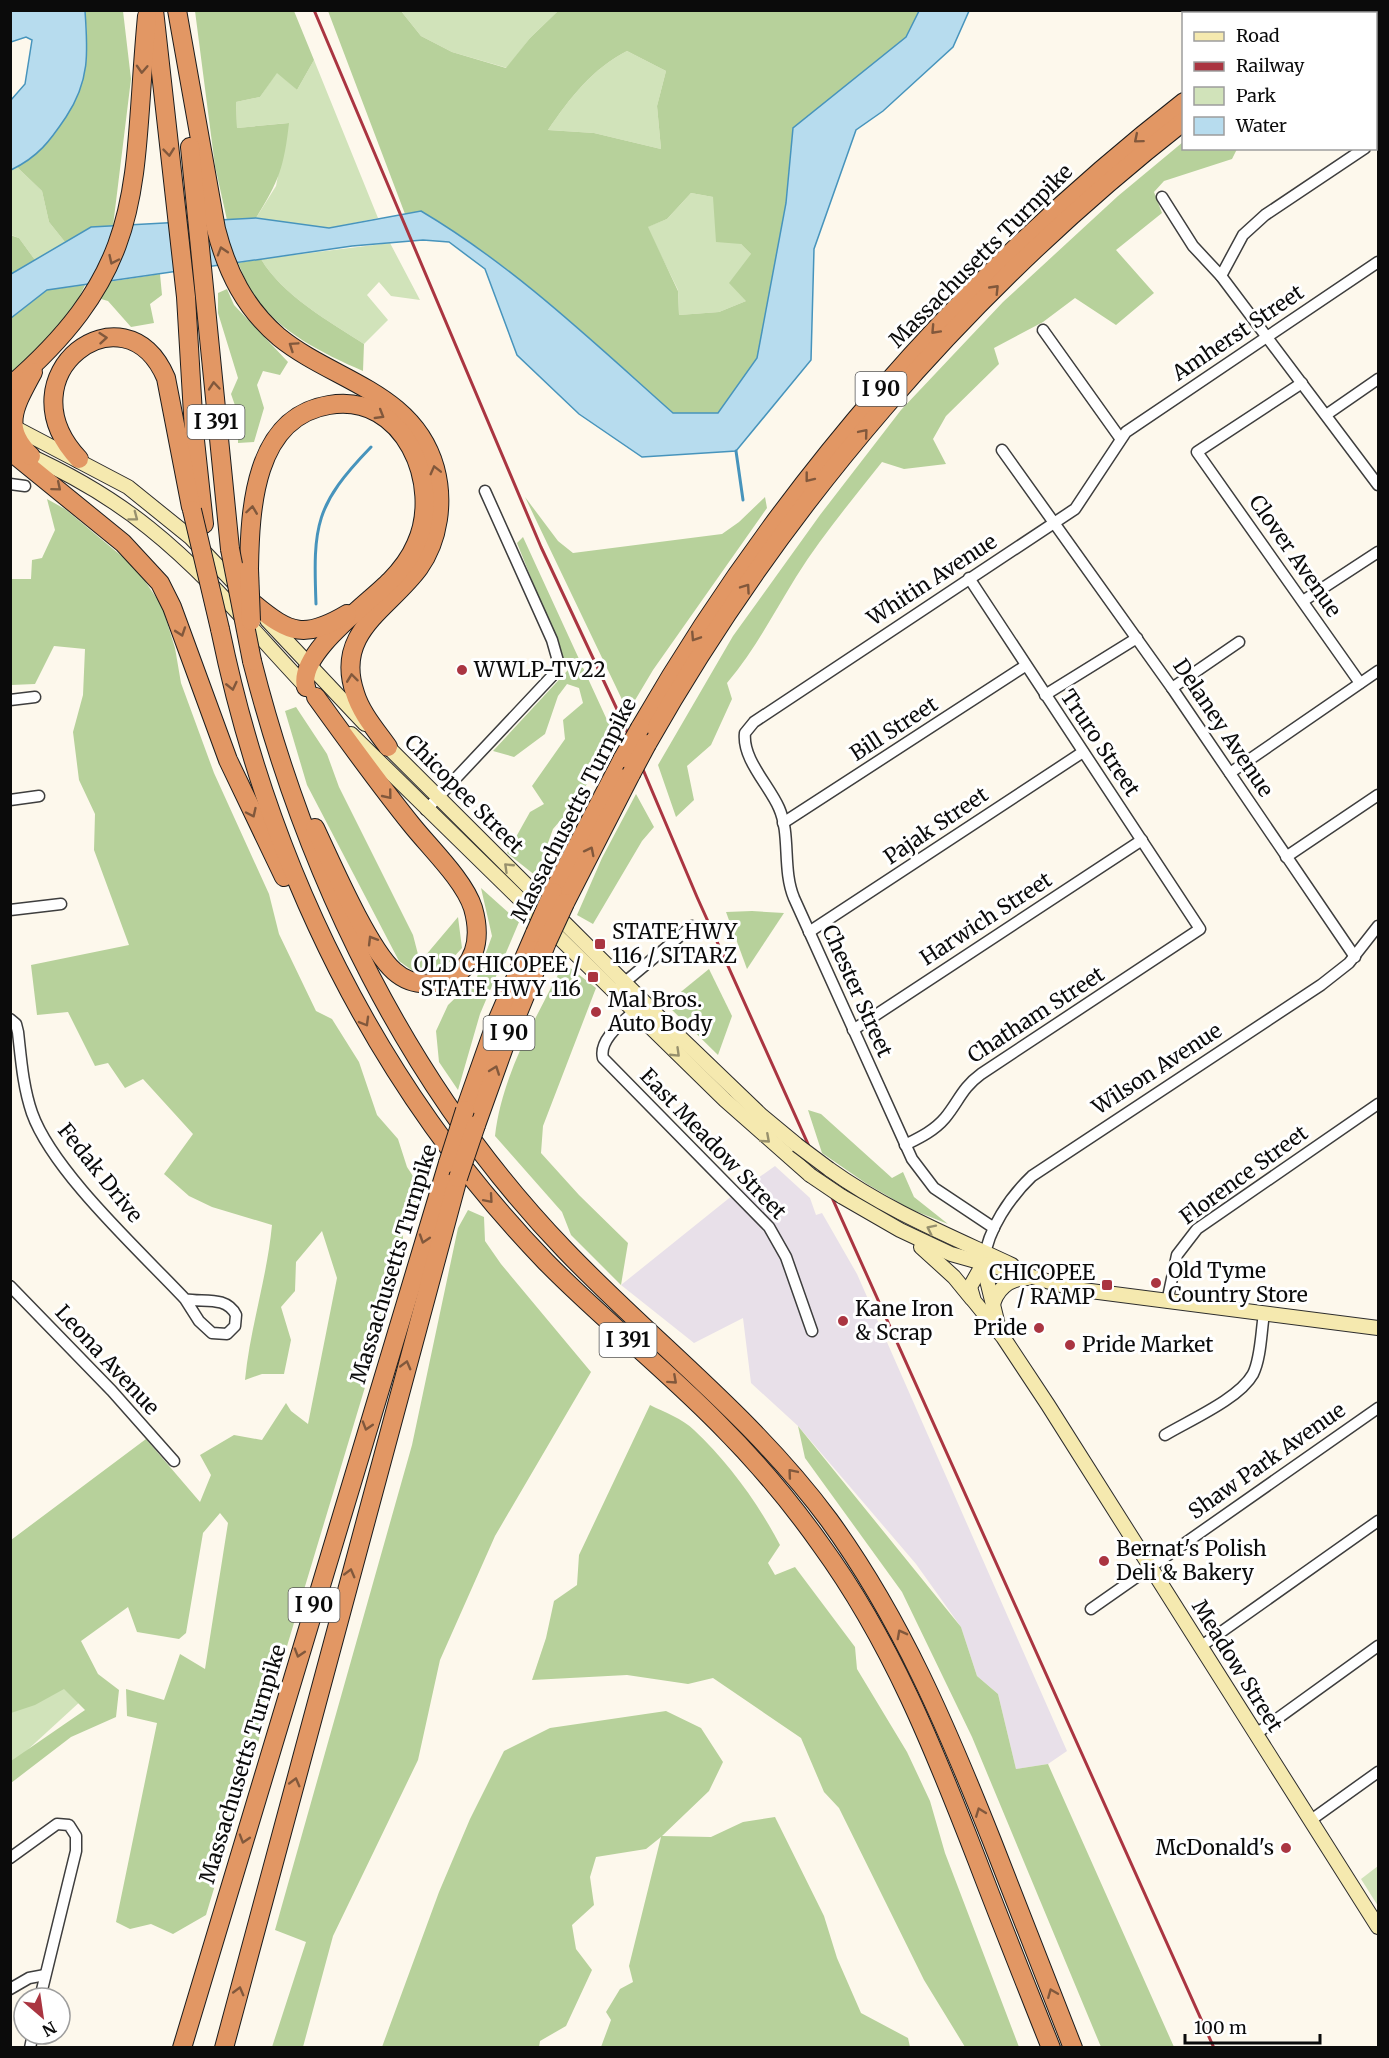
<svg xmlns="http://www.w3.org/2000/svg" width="1389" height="2058" font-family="Merriweather,serif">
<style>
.industrial{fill:#e8e0e9}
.green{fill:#d1e3ba}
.forest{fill:#b7d19b;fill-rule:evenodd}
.water{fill:#b7dcee;stroke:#4794bc;stroke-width:1.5}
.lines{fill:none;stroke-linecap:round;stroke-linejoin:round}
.stream{stroke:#4794bc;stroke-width:3}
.street-casing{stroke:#3e3e3e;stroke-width:13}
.secondary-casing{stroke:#2d2d2d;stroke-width:16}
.highway-casing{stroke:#1c1c1c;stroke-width:20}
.street{stroke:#fff;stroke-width:10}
.secondary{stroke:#f5e9af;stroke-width:14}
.highway{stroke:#e29764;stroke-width:18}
.rail{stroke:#aa3541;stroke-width:3}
.secondary-bridge-casing{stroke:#2d2d2d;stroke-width:16;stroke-linecap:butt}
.highway-bridge-casing{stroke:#1c1c1c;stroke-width:20;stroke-linecap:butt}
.secondary-bridge{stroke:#f5e9af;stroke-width:14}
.highway-bridge{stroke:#e29764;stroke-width:18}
.oneway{stroke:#81583c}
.oneway2{stroke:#97906d}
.poi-dot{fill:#aa3541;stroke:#fff;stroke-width:2}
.labels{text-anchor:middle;stroke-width:6;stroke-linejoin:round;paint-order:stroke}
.shield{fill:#fff;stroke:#545454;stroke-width:1.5}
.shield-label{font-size:20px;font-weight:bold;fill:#0b0b0b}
.street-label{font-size:21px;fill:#0b0b0b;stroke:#fff}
.poi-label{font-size:21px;fill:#0b0b0b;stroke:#fff;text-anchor:start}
</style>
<rect width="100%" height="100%" fill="#fdf8ec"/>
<polygon class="industrial" points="775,1166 810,1198 816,1215 822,1213 857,1274 1067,1751 1048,1764 1016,1769 998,1694 977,1676 961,1627 916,1564 798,1426 751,1383 743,1318 694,1343 621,1285 728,1199"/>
<g class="green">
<polygon points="401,11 558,11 530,38 507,68 452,52 421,36"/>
<path d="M627,51L666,71L657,106L661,149L594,133L548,130C570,98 592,69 627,51Z"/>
<polygon points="314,60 378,218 329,228 256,218 276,186 288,123 237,128 236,102 260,97 277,72 297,90"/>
<polygon points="17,167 42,191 49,222 65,242 35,260 19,238 11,235 11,170"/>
<polygon points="691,193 713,197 741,244 751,254 746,301 719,312 679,315 678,290 647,227 667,219"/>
<path d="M390,243L420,300L391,296L379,282L367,295L388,320L364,344C330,322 282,295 261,259Z"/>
<polygon points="11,1575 95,1688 11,1765"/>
<polygon points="1378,1866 1378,1906 1361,1879"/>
</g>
<g class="forest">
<path d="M85,11H123L131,79L113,226L91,227L65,242L49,222L42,191L17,167C39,155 52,140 65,118C89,80 89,55 85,11Z"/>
<path d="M195,11H294L314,60L297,90L277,73L260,97L236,102L237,128L289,123C284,167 279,181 256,218L227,220L215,166Z"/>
<path d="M328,11H401L421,36L452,52L506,68L530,38L558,11H919L906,37L793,128L786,203L757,358L718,413H673C592,341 515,266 421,211L405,214ZM627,51L666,71L657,106L661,149L594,133L548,130C570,98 592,69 627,51ZM691,193L713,197L716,242L741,244L751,254L729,283L746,301L719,312L679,315L678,291L648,227L667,219Z"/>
<path d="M1183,142L1184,148L1237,149L1232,159L1164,181L1154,192L1162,213L1116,250L1154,293L1116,325L1075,298L1043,322L994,348L999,364L946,416L933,439L946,464L904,469L882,462C852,500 821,537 796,577C773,614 755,650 727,683L732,699L711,745L687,766L694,800L676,817L658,765L733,636L820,515L901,410L1003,302L1118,196Z"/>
<polygon points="10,235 19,238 35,260 11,274"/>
<path d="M261,259C282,295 330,322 364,344L363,371C322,353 281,333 254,296C247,286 243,273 238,263Z"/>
<polygon points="160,274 162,295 150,304 154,323 131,327 108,301 101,299 108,282"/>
<polygon points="85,285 70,317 11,375 11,318 47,290"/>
<polygon points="227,289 234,305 288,362 280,375 263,371 257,385 264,408 254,442 238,443 238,414 231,394 238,378 218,313 218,293"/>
<polygon points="525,497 558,541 573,553 722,534 739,522 765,497 767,508 653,670 628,712"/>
<path d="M47,499L65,509L136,568L162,606L175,648L181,683L214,773L269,894L279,934L316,1011L332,1019L359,1062L377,1115L398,1139L407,1167L422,1190L403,1232V1261L206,1915L173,1934L151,1924L130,1929L116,1922L157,1723L127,1716L126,1689L164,1700L180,1654L205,1669L228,1523L220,1513L203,1533L186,1633L179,1639L137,1632L128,1607L81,1641L98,1674L119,1690L116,1717L71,1737L11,1783V1761L85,1710L64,1689L35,1705L11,1713V1540L146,1439L200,1502L211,1475L200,1455L234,1435L262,1440L286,1403L291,1411L308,1424L337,1278L322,1231L296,1262L295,1291L281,1307L291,1340L284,1374H262L245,1380C250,1328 267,1278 272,1225L212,1207L189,1196L164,1174L193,1134L143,1079L125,1088L108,1063L95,1066L68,1012L37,1015L31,965L129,945L94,850L95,814L79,780L73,732L83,695L85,649L54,646L35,684L11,685L10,559L12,579H31L32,560L42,558L55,530Z"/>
<polygon points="523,537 613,733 579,799 553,829 536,876 507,853 530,812 544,804 532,786 565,739 563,720 583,703 579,688 567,684 558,696 545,734 514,757 493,751 568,670 517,543"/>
<polygon points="296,707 327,754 339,787 413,935 420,962 458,917 462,948 440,972 417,974 399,961 307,785 285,711"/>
<polygon points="636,794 654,827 642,841 593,924 577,915 602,858"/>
<polygon points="481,888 519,922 480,1014 458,1090 439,1062 436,1031 448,1005 477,977 492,936"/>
<polygon points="752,911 784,913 747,969 726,912"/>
<path d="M564,963L596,988L543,1126L541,1153L579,1195L628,1243L621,1285L571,1235L562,1212L495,1136C502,1074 536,1018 564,963Z"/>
<polygon points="709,969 732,1016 718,1055 666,1004"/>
<polygon points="808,1110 821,1114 892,1178 903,1172 914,1197 948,1224 910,1209 867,1184 822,1153"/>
<polygon points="468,1210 484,1217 485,1241 501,1264 591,1372 495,1536 440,1660 418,1760 333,1936 303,2047 272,2047 306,1942 275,1930 412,1445 458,1228"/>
<path d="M650,1405C664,1412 683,1419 694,1430C728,1462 758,1503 780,1545L768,1563L775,1575L795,1567L855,1647L857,1669L907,1752L930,1801L945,1853L1019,2047H965L924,1980L839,1808L824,1792L801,1738L713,1678L688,1684L627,1675L532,1680L546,1638L554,1601L577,1585L579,1555Z"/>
<polygon points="798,1426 961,1627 977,1676 998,1694 1016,1769 1048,1764 1174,2047 1101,2047 972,1737 902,1592 805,1458"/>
<polygon points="666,1711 701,1728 723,1762 709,1791 662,1836 711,1837 743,1822 775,1817 824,1916 837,1958 861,2013 908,2038 910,2047 601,2047 611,2020 606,2012 620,1989 633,1982 629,1966 661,1837 646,1849 596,1857 590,1877 594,1905 572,1925 576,1949 592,1970 566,2026 540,2041 539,2047 382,2047 439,1892 470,1819 504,1751 550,1728"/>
</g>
<g class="water">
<path d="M11,10L85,11C88,52 90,81 66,117C50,141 38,157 11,170V100L25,84L32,40L26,37L11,42Z"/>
<path d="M919,11H969L953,47L883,111L856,130L814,249L811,360L736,451L642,457L579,414L517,355L485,269L449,242L423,240L352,246L47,290L11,318V274L91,227L256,218L329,228L421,211C514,266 592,341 673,413H718L757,358L786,203L793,128L906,37Z"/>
</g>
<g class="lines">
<g class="stream">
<polyline points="736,451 743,500"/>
<path d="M316,604C313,525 315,505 371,447"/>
</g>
<g class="street-casing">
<g id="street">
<polyline points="1252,10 1253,14"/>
<polyline points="1376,141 1378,139"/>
<polyline points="1162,197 1193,246 1221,276 1378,485"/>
<polyline points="1221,276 1243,235 1265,215 1365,148"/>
<polyline points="1043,330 1120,438"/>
<polyline points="1302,383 1197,452 1360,683"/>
<polyline points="1326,415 1378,379"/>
<polyline points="1002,450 1172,688 1355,957"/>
<polyline points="10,484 25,486"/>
<polyline points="1303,601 1378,552"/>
<polyline points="1172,688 1239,642"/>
<polyline points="1045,695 1137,638"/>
<polyline points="10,700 35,697"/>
<polyline points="1230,773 1378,671"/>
<polyline points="10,800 39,796"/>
<polyline points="426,810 554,674 558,661 552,640 485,491"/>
<polyline points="783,823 1025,666"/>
<polyline points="1286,857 1378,795"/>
<polyline points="10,910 61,904"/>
<polyline points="809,932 1083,752"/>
<polyline points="619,987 692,926"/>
<path d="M639,1007C627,1019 598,1038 603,1058L769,1227L786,1257L812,1331"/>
<path d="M10,1019L16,1024L18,1032C21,1059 23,1087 32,1113C53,1172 141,1252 185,1299C202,1303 226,1295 236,1315L235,1326L227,1334L212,1333L199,1321L185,1299"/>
<polyline points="853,1030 1142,840"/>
<path d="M905,1145C919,1138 934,1131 945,1118C959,1101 962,1088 981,1074L1200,929L969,578"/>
<path d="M994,1228L934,1188L912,1159L794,898C782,869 791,835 779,808C769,785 742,759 745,733L754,722L1075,509L1126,432L1378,262"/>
<path d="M984,1260C988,1229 1010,1197 1032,1176L1321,985L1349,963L1378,926"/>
<polyline points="10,1286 112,1391 174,1461"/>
<polyline points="1167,1302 1177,1255 1197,1229 1378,1104"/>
<path d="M1165,1435C1190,1420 1239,1399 1253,1374C1261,1358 1261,1332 1264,1314"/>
<polyline points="1091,1609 1378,1408"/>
<polyline points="1200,1647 1378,1521"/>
<polyline points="1256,1734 1378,1646"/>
<polyline points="1311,1820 1378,1772"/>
<polyline points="10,1858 57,1824 69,1825 76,1836 76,1851 40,1998"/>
<polyline points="10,1989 29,1978 45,1975"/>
<polyline points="30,2048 33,2034"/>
</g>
</g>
<g class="secondary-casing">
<g id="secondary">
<polyline points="10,425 128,487 190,537 236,585"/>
<path d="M24,453C68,473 111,497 149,528C208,575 257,635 309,690"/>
<polyline points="267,620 365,724"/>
<polyline points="351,734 725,1100 810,1175"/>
<polyline points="383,742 661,1019 762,1116 797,1145"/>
<path d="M829,1169C886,1210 948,1235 1012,1265"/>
<polyline points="841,1196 900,1230 951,1254 1075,1289 1378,1328"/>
<polyline points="921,1247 954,1277 972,1299"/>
<polyline points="983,1264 970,1287 974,1301 1003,1337 1048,1405 1378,1927"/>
<polyline points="983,1264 998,1325"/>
<path d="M992,1309C995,1290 1009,1278 1028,1278"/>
</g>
</g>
<g class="highway-casing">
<g id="highway">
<polyline points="154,10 186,297 194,431 204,524"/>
<path d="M177,10L216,229C227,272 245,308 279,337C333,381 414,392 435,468C444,501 439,540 419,568C389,609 334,632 355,693C361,713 376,730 388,747"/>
<polyline points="1305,14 1309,10"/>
<polyline points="1332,14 1336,10"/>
<polyline points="190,147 230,549"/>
<path d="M10,386C151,264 131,184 147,16"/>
<polyline points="10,451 123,543 160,583 172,607 228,760 284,877"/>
<path d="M31,456C0,427 16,404 33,372"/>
<path d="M79,459C0,375 125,282 166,378L191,507"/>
<path d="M249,569C250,509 254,417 329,405C404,392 443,485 416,544C410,558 401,570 390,581C369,603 297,653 306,687"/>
<path d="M254,604C290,634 305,639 347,614"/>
<path d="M220,629C269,867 377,1087 546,1262C601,1318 663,1367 718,1423C755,1460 790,1501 821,1545C891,1641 934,1749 977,1860C1001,1923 1026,1985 1051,2048"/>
<path d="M252,661C307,878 409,1088 565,1250C652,1341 753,1417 829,1520C901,1619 947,1728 992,1841C1019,1910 1046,1979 1073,2048"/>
<path d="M640,728C778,488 965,273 1184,102"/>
<path d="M647,744C782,505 968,290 1184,121"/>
<path d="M315,828C331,862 368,948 394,971C414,989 445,987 464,968C479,951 479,929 473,908C464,880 430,848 411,824C378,783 347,740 316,697"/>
<polyline points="553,892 623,758"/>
<polyline points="565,903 631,774"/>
<polyline points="465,1110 494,1028 535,933"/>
<polyline points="476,1125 504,1047 547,942"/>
<polyline points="182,2048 448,1163"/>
<polyline points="224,2048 458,1178"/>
</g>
</g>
<use href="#street" class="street"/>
<use href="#secondary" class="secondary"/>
<use href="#highway" class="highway"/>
<polyline class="rail" points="314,10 541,547 622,720 697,897 1214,2048"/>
<g class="secondary-bridge-casing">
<g id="secondary-bridge">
<polyline points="797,1145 829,1169"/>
<polyline points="810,1175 841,1196"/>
</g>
</g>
<g class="highway-bridge-casing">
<g id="highway-bridge">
<polyline points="192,510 220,629"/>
<polyline points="230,549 252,661"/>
<polyline points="249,569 251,621"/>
<polyline points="623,758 640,728"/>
<polyline points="631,774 647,744"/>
<polyline points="535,933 553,892"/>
<polyline points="547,942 565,903"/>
<polyline points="448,1163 465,1110"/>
<polyline points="458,1178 476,1125"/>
</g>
</g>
<use href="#secondary-bridge" class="secondary-bridge"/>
<use href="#highway-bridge" class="highway-bridge"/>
</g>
<defs><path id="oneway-chevron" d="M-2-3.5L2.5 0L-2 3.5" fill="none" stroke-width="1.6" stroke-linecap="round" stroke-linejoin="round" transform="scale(1.5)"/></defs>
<g class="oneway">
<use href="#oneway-chevron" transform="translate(142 69) rotate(93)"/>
<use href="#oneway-chevron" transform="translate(1138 139) rotate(140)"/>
<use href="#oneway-chevron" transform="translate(169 152) rotate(84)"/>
<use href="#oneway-chevron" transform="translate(222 251) rotate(-107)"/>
<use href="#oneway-chevron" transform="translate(113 260) rotate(115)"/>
<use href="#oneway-chevron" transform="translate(995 289) rotate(-46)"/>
<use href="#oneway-chevron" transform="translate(935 330) rotate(133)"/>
<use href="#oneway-chevron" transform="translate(103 338) rotate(-5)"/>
<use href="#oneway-chevron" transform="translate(293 346) rotate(-146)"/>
<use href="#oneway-chevron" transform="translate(214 386) rotate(-95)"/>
<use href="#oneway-chevron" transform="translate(380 415) rotate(31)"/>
<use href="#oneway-chevron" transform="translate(864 433) rotate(-50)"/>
<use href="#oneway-chevron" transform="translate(435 470) rotate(-104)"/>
<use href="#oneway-chevron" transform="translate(809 478) rotate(128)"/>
<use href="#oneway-chevron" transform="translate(57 487) rotate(40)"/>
<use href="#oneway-chevron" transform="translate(252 510) rotate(-82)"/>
<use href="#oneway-chevron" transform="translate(746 588) rotate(-55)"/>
<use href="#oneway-chevron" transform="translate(181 632) rotate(71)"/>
<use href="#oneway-chevron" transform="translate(695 637) rotate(123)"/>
<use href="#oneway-chevron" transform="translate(352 678) rotate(-97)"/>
<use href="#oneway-chevron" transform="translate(232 686) rotate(77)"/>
<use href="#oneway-chevron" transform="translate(388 795) rotate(51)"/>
<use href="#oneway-chevron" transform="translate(252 813) rotate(65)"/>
<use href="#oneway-chevron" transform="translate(590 851) rotate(-63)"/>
<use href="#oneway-chevron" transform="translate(372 940) rotate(-121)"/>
<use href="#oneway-chevron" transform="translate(365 1022) rotate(60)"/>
<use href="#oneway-chevron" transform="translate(495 1070) rotate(-70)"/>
<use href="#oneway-chevron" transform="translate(489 1199) rotate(49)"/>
<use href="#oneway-chevron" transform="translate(424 1239) rotate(108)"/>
<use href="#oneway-chevron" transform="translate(406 1365) rotate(-75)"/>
<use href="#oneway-chevron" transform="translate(673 1380) rotate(42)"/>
<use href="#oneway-chevron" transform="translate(367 1426) rotate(107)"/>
<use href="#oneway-chevron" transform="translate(792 1473) rotate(-130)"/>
<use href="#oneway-chevron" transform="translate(350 1573) rotate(-75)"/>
<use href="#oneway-chevron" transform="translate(901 1634) rotate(-118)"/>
<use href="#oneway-chevron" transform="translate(299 1653) rotate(107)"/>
<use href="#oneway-chevron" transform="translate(295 1782) rotate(-75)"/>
<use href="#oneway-chevron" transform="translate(980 1812) rotate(-111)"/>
<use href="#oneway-chevron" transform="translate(244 1839) rotate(107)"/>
<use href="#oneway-chevron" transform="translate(239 1991) rotate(-75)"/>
<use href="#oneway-chevron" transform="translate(1052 1993) rotate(-112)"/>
</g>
<g class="oneway2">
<use href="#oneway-chevron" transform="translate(134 517) rotate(37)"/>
<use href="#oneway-chevron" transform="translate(508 867) rotate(-136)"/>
<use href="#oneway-chevron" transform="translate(676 1053) rotate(44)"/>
<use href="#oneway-chevron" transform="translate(766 1139) rotate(42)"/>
<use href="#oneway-chevron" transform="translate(931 1229) rotate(-154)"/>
</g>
<g class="poi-dot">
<circle cx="462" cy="670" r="6"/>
<rect x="594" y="938" width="12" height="12" rx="3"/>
<rect x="587" y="971" width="12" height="12" rx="3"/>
<circle cx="596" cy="1012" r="6"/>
<circle cx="1156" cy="1283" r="6"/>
<rect x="1101" y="1279" width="12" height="12" rx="3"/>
<circle cx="843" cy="1321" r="6"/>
<circle cx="1039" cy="1328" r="6"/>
<circle cx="1070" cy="1345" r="6"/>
<circle cx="1104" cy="1561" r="6"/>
<circle cx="1286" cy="1848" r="6"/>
</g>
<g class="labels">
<g class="shield">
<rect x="855.5" y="372" width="51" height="34" rx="4.5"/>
<rect x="187.5" y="405" width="57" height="34" rx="4.5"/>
<rect x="483.5" y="1016" width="51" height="34" rx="4.5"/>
<rect x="599.5" y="1323" width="57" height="34" rx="4.5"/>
<rect x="288.5" y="1588" width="51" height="34" rx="4.5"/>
</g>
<g class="shield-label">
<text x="881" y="396">I 90</text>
<text x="216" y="429">I 391</text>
<text x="509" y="1040">I 90</text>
<text x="628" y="1347">I 391</text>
<text x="314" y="1612">I 90</text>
</g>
<g class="street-label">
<text transform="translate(981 256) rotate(-45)" y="7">Massachusetts Turnpike</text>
<text transform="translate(1238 333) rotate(-34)" y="7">Amherst Street</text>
<text transform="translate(1295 556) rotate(55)" y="7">Clover Avenue</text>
<text transform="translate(932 580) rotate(-33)" y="7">Whitin Avenue</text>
<text transform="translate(1223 728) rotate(56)" y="7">Delaney Avenue</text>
<text transform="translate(894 729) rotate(-33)" y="7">Bill Street</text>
<text transform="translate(1100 743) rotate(56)" y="7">Truro Street</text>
<text transform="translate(464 794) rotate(45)" y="7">Chicopee Street</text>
<text transform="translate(574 810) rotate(-63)" y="7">Massachusetts Turnpike</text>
<text transform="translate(936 826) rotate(-34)" y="7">Pajak Street</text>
<text transform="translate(986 919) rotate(-33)" y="7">Harwich Street</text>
<text transform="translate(857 991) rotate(66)" y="7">Chester Street</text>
<text transform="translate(1036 1015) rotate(-33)" y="7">Chatham Street</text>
<text transform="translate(1157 1069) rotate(-33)" y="7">Wilson Avenue</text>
<text transform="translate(713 1144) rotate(46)" y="7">East Meadow Street</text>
<text transform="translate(100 1173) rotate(51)" y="7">Fedak Drive</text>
<text transform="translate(1244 1175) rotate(-36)" y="7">Florence Street</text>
<text transform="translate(394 1264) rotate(-73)" y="7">Massachusetts Turnpike</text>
<text transform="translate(107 1360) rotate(47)" y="7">Leona Avenue</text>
<text transform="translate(1267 1461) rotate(-35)" y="7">Shaw Park Avenue</text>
<text transform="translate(1237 1666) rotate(58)" y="7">Meadow Street</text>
<text transform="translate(243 1764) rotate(-73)" y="7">Massachusetts Turnpike</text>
</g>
<g class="poi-label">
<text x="474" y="677">WWLP-TV22</text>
<text x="612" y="939">STATE HWY<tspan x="612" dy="24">116 / SITARZ</tspan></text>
<text x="581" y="972" text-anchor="end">OLD CHICOPEE /<tspan x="581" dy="24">STATE HWY 116</tspan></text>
<text x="608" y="1007">Mal Bros.<tspan x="608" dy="24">Auto Body</tspan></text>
<text x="1168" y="1278">Old Tyme<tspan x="1168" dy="24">Country Store</tspan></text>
<text x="1095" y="1280" text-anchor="end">CHICOPEE<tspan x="1095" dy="24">/ RAMP</tspan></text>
<text x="855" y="1316">Kane Iron<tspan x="855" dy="24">&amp; Scrap</tspan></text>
<text x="1027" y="1335" text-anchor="end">Pride</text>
<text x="1082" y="1352">Pride Market</text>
<text x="1116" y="1556">Bernat's Polish<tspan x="1116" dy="24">Deli &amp; Bakery</tspan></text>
<text x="1274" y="1855" text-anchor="end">McDonald's</text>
</g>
</g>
<rect width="1389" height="2058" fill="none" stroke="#0b0b0b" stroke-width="24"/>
<rect x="1182" y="12" width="195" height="138" fill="#ffffff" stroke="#9d9d9d" stroke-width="1.5"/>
<rect x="1194" y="32" width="30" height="9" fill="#f5e9af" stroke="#9d9d9d" stroke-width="1.5"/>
<text x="1236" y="42" font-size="18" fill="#0b0b0b">Road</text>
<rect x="1194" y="62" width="30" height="9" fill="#aa3541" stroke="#9d9d9d" stroke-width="1.5"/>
<text x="1236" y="72" font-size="18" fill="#0b0b0b">Railway</text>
<rect x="1194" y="87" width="30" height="18" fill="#d1e3ba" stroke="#9d9d9d" stroke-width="1.5"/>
<text x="1236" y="102" font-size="18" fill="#0b0b0b">Park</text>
<rect x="1194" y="117" width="30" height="18" fill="#b7dcee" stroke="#9d9d9d" stroke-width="1.5"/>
<text x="1236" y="132" font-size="18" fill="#0b0b0b">Water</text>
<g transform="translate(42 2016) rotate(151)"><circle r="28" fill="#ffffff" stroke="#9d9d9d" stroke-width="1.5"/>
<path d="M0-4.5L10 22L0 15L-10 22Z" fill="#aa3541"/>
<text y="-9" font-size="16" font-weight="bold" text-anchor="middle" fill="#0b0b0b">N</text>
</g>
<path d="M1185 2034v9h135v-9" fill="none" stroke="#0b0b0b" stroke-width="3"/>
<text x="1194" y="2034" font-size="18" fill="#0b0b0b" stroke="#ffffff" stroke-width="4.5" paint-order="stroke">100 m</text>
</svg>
